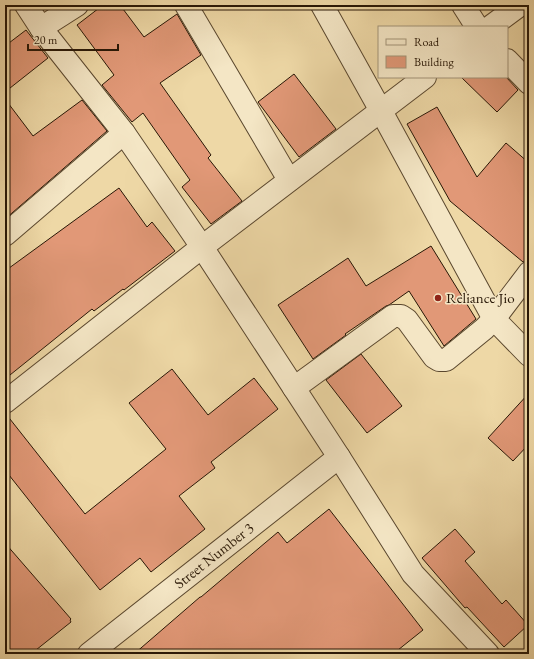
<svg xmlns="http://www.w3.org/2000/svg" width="534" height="659" font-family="'EB Garamond',serif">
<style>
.building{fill:#e19877;stroke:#281706}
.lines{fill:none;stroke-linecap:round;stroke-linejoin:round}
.street-casing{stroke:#5a472e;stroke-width:24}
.street{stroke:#f4e6c5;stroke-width:22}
.poi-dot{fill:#8f2418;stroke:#f4e6c5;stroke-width:1.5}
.labels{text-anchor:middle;stroke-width:3;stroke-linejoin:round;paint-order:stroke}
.poi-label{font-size:15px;fill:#281706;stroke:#f4e6c5;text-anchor:start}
.street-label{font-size:15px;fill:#281706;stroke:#f4e6c5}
</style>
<rect width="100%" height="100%" fill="#eed8a6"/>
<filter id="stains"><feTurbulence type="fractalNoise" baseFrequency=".005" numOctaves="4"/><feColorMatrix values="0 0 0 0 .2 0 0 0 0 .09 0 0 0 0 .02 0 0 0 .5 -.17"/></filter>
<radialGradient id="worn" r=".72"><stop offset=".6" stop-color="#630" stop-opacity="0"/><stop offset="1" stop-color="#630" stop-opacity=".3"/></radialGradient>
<g class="building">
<polygon points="103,5 120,5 144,37 177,14 201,55 160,83 211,155 208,158 242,201 211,224 182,187 190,180 143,113 132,122 102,85 114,75 77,25"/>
<polygon points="26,30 48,58 5,92 5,46"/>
<polygon points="294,74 336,129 299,157 258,102"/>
<polygon points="461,77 506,77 518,90 497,112"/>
<polygon points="5,99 33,136 82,100 107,131 5,219"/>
<polygon points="437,107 477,177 506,143 529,163 529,261 523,262 450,201 407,124"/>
<polygon points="119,188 147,227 152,222 175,251 124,290 123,289 94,311 92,309 5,379 5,271"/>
<polygon points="431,246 476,319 444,346 409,291 389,305 386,306 345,334 346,335 313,359 278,305 348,258 366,286"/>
<polygon points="361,354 402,406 367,433 326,380"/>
<polygon points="172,369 208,415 254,378 278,409 211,462 215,468 179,496 205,529 151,572 140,558 100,590 5,470 5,414 6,414 85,514 166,449 129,403"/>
<polygon points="529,393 529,444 513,461 488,438"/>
<polygon points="329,509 423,630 393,654 134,654 200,597 201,597 278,532 287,543"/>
<polygon points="455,529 475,552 465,561 502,604 506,600 528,625 504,647 467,607 465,608 422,558"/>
<polygon points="5,543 71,619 70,620 71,622 31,654 5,654"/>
</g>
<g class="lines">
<g class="street-casing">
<g id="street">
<polyline points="26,5 41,28 124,133 202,247 339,457 413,574 488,654"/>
<polyline points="186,5 289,180"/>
<polyline points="322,5 381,111 494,319 529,355"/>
<polyline points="463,5 477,27"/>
<polyline points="490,27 520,5"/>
<polyline points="41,28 77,5"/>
<polyline points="507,60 529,83"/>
<polyline points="5,235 124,133"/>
<polyline points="294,388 393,316 401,316 407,320 434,357 439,360 446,360 484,329 494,319 529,273"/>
<polyline points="5,402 202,247 425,77"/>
<path id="s1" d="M89,654L339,457"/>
</g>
</g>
<use href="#street" class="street"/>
</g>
<circle class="poi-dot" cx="438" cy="298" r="4"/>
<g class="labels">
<g class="poi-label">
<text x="446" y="303">Reliance Jio</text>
</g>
<g class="street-label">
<text dy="5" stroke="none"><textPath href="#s1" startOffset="159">Street Number 3</textPath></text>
</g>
</g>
<rect width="534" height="659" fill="none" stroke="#eed8a6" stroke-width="20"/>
<rect x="6" y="6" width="522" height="647" fill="none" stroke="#281706" stroke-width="2"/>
<rect x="10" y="10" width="514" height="639" fill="none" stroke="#281706"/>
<rect x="378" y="26" width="130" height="52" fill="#f4e6c5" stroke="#a29379"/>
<rect x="386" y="39" width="20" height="6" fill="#f4e6c5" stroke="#a29379"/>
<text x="414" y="46" font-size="12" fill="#281706">Road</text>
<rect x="386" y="56" width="20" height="12" fill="#e19877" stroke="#a29379"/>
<text x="414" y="66" font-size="12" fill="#281706">Building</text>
<path d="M28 44v6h90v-6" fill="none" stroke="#281706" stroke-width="2"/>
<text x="34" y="44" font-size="12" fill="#281706" stroke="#f4e6c5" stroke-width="3" paint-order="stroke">20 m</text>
<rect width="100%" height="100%" filter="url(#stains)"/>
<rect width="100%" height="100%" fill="url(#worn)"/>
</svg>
